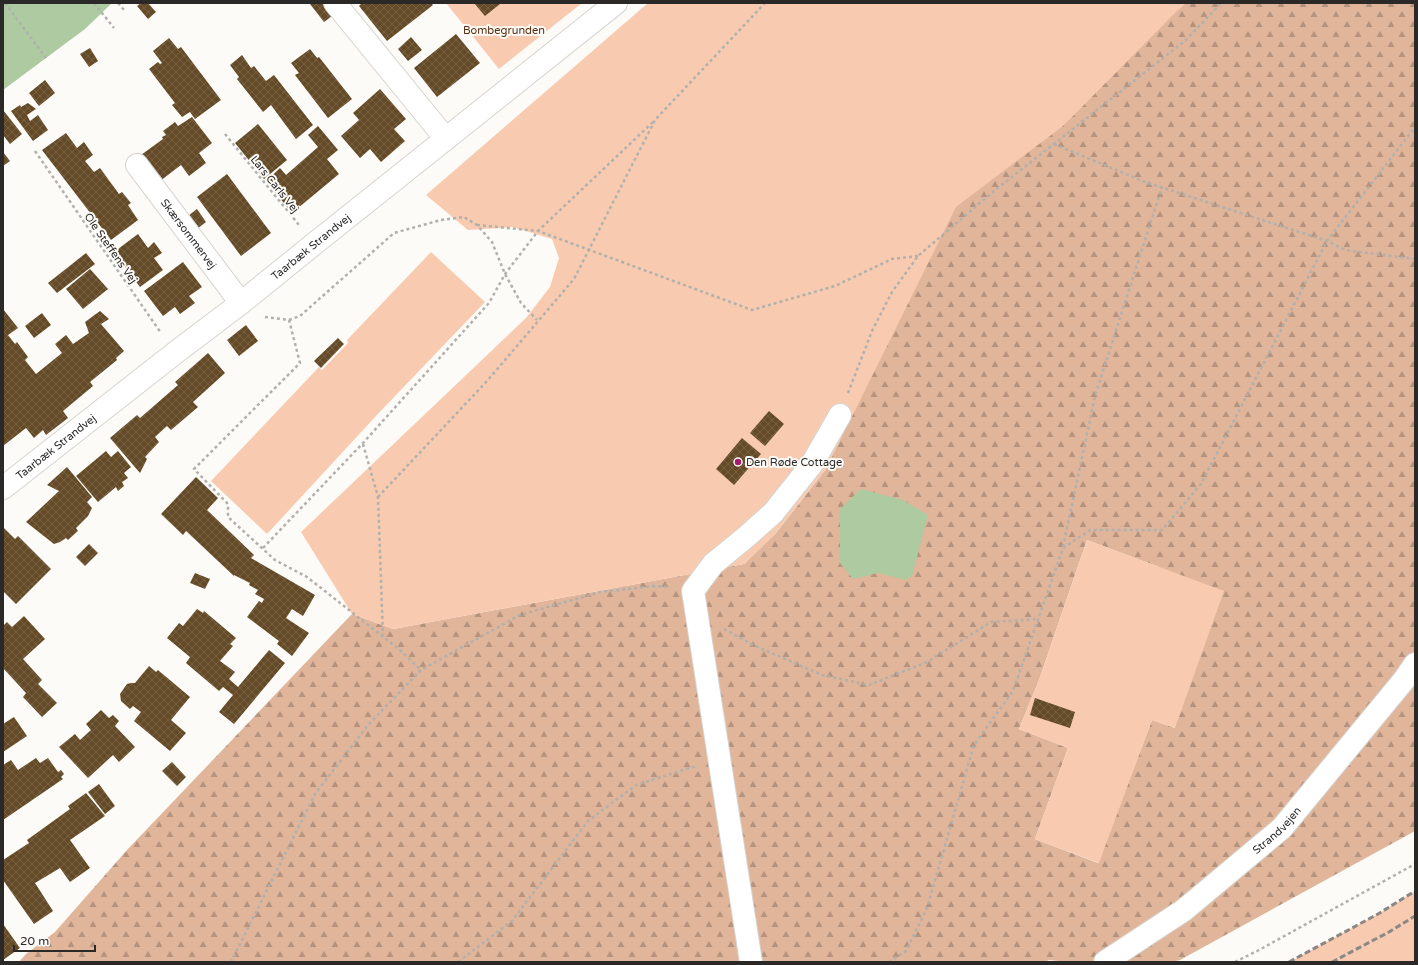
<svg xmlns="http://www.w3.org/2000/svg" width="1418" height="965" font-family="'Varela Round',sans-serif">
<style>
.forest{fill:url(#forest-firs);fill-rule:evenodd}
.park{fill:#f8cbb0}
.water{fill:#adcaa1}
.building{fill:url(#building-cross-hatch)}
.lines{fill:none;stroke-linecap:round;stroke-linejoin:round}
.minor-casing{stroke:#d5d4cf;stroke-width:24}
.major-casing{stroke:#d5d4cf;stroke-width:24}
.path{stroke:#b1b0ad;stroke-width:2.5;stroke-dasharray:3 3;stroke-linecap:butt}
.minor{stroke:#fff;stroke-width:22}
.major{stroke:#fff;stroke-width:22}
.rail{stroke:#898886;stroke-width:3;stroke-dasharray:6 3;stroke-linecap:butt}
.poi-dot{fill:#a21e6c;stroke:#fdfbf7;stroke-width:1.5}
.labels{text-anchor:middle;stroke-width:4;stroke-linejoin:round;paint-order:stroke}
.park-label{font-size:11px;fill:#562c0e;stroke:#fdfbf7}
.street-label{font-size:11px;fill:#2a2928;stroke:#fdfbf7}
.poi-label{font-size:11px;fill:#2a2928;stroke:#fdfbf7;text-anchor:start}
</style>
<defs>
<pattern id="forest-firs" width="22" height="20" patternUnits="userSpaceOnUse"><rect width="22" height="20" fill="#e0b59a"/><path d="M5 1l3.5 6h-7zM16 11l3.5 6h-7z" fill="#b6937e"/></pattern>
<pattern id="building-cross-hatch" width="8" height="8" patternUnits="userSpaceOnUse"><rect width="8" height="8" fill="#644a26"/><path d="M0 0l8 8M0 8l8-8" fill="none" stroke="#766144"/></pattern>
</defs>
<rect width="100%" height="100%" fill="#fdfbf7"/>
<path class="forest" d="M1164,3L1179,9L1185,3H1415V831L1180,960L1172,962H1068L1049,960L1045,962H19L26,954L55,932L127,850L352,614L393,629L744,564L776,533L826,469L776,372ZM1087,540L1159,567L1175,728L1152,720L1098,863L1035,839L1068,748L1019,729L1039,680Z"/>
<g class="park">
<polygon points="446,3 582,3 499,69"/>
<polygon points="648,3 1185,3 1063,126 956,207 826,469 776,533 744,564 393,629 352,614 301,532 526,318 550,287 559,258 552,239 513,227 468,230 426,195"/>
<polygon points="431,252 485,302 376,416 267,534 211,481 319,367 322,370 348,343 347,340"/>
<polygon points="1087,540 1224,591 1175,728 1152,720 1099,863 1035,839 1068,748 1019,729 1039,680"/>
<polygon points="1415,891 1415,962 1289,962 1378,914"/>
</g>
<g class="water">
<polygon points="3,3 112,3 85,29 3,90"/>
<polygon points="861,489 903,500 928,515 912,576 906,580 878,573 853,579 840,563 840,509"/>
</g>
<g class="building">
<polygon points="141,3 148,3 156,12 148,19 137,6"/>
<polygon points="311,3 322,3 332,16 324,22 310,4"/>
<polygon points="362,3 431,3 433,5 387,41 359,6"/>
<polygon points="474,3 500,3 500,4 485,16"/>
<polygon points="456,34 480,63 437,97 414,68"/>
<polygon points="411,37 422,50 408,61 398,49"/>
<polygon points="169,38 178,49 181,47 221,100 195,119 190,112 182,117 172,105 175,103 149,69 158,62 160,64 162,63 153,51"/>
<polygon points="90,48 98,61 89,67 80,54"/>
<polygon points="310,49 317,58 319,57 352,99 328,118 295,75 299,73 291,63"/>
<polygon points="242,55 251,68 254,66 266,81 274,75 313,125 296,139 271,105 263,112 237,79 239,77 230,65"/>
<polygon points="45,80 55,93 39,106 29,93"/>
<polygon points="380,89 406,119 394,129 405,141 381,162 370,149 360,158 341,136 359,120 353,113"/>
<polygon points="28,103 36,109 27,115 30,121 38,115 48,130 33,141 11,111 20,105 21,107"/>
<polygon points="3,110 22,134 10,144 3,135"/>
<polygon points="192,117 212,143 199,153 206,163 189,176 181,165 160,181 141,155 163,139 162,137 166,135 163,131 175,122 178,126"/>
<polygon points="258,124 287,160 264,179 235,143"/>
<polygon points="318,126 338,150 327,159 339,174 292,213 266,181 280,168 286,175 318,147 308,135"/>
<polygon points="66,133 77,148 84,142 93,155 85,161 94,172 100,168 119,194 122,192 131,203 128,205 138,220 111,240 42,150"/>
<polygon points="3,152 10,161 3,166"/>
<polygon points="227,174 271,233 241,256 197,197"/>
<polygon points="197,209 206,222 193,232 184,219"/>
<polygon points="138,234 148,248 154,242 162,253 154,258 163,270 140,287 114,252"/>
<polygon points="86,253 95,264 57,293 48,283"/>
<polygon points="183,262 202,287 189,296 195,303 180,314 175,307 163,316 144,291"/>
<polygon points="90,269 108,289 83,309 66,289"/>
<polygon points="3,309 18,328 8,335 15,344 17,342 28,357 25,360 36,374 62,353 55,344 66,335 73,344 89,333 85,322 100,311 109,319 101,324 124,351 116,358 117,360 90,382 93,386 63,411 68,418 46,435 43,430 34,438 26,428 3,446"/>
<polygon points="42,313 51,325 34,338 25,326"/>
<polygon points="246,325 258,341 239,356 227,340"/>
<polygon points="338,338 344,344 321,368 314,361"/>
<polygon points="208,353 225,373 193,402 198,407 171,430 167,426 155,437 159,442 145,457 147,459 140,473 110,438 137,415 140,418 178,385 175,382"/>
<polygon points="769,411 784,424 765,446 750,433"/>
<polygon points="742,438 761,454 734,485 716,469"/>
<polygon points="106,451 111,457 118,451 131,467 124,473 128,478 122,482 124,486 118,491 116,487 98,502 76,476"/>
<polygon points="67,467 92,497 87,502 92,508 88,516 76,528 78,531 68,540 66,538 60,542 54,544 26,522 59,491 47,485"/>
<polygon points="196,477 218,498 207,510 254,555 251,558 315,595 303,616 292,609 286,618 309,633 292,656 277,644 279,641 247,617 259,601 262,603 264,599 255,594 258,590 249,585 250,583 234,575 234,576 186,531 183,535 161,514"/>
<polygon points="3,527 15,539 18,536 51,569 16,604 3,591"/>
<polygon points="89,544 98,553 85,566 76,557"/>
<polygon points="195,573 210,579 205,589 190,583"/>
<polygon points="197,609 203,613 204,611 236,638 230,644 233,646 220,661 235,672 229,679 238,687 269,650 285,663 234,724 219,712 233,695 223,687 219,691 186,663 190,657 167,638 179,623 183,626"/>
<polygon points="24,616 45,639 23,659 42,680 38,684 57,703 42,717 23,697 26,693 3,668 3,626 7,622 12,627"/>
<polygon points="149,666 156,672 158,670 190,697 171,720 186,733 170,751 134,721 141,712 133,706 130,709 121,701 120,694 127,684 131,683 135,683"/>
<polygon points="1035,698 1075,712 1070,728 1030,715"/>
<polygon points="101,710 109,718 113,715 119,721 115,726 135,747 119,762 113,755 88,778 59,747 75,734 80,740 91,730 86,724"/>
<polygon points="14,717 27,736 3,752 3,724"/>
<polygon points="36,758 40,763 48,758 58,772 61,770 64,774 61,777 63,779 3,820 3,765 11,760 18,770"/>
<polygon points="172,762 186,777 177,786 162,771"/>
<polygon points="99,784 115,806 105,814 88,792"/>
<polygon points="86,793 105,816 70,840 90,868 70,882 60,868 35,883 53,911 34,924 3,880 3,860 29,843 27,840 70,809 68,806"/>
<polygon points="3,924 20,948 3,960"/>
</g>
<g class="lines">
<g class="minor-casing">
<g id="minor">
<polyline points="335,3 446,139"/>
<path id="s1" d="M137,165L241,303"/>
<path id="s2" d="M3,488L175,353L241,303L314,244L616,3"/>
<polyline points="751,962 693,591 713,564 746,537 773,513 812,464 840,415"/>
</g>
</g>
<g class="major-casing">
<g id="major">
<path id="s3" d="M1105,962L1184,910L1282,828L1404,680L1415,664"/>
</g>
</g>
<g class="path">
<polyline points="5,3 46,58"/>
<polyline points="94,3 114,28"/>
<polyline points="118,3 125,11"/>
<polyline points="225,134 299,225"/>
<polyline points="1054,144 1145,182 1327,241 1345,250 1415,259"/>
<polyline points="35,151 161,333"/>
<polyline points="477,225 538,231 752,310 835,286 892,259 918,256"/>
<polyline points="265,317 289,320 300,363 194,469 228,504 228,517 275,560 307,577 400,650 421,670"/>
<polyline points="289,320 300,316 394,233 441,220 464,217 477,225 492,242 505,274 521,303 537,320"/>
<polyline points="848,393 872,331 892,292 918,256 994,191 1186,40 1221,3"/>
<polyline points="363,444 378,497 383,636"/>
<polyline points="378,497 488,380 574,279 655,120 765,3"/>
<polyline points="1063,547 1095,396 1162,187"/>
<polyline points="263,548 363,443 489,303 505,274 538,231 653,122"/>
<polyline points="724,629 753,645 822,675 869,685 927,662 991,622 1038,619"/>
<polyline points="231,962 315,794 368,725 421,670 520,615 600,592 655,586 669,587"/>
<polyline points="458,962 512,921 588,821 636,785 696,766"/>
<polyline points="889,962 906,951 927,908 974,745 1013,691 1063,548 1090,530 1162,530 1201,484 1327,241 1415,127"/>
<polyline points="1235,962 1259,950 1415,864"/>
</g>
<use href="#minor" class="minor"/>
<use href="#major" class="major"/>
<g class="rail">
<polyline points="1289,962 1378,914 1415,891"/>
<polyline points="1332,962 1389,932 1415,916"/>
</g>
</g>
<circle class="poi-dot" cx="738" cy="462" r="4"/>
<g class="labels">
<g class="park-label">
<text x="504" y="34">Bombegrunden</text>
</g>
<g class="street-label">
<text transform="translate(275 184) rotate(51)" y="4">Lars Carls Vej</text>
<text dy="4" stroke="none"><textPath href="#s1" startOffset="86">Skærsommervej</textPath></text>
<text dy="4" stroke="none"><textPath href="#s2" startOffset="391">Taarbæk Strandvej</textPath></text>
<text transform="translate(111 248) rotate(55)" y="4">Ole Steffens Vej</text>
<text dy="4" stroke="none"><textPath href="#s2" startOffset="67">Taarbæk Strandvej</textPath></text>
<text dy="4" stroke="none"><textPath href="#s3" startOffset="217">Strandvejen</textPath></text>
</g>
<g class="poi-label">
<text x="746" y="466">Den Røde Cottage</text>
</g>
</g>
<rect width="1418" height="965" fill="none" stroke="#2a2928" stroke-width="8"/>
<path d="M14 945v6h81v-6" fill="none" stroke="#2a2928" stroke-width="2"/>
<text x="20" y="945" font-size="12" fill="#2a2928" stroke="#fdfbf7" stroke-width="3" paint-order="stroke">20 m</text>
</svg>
